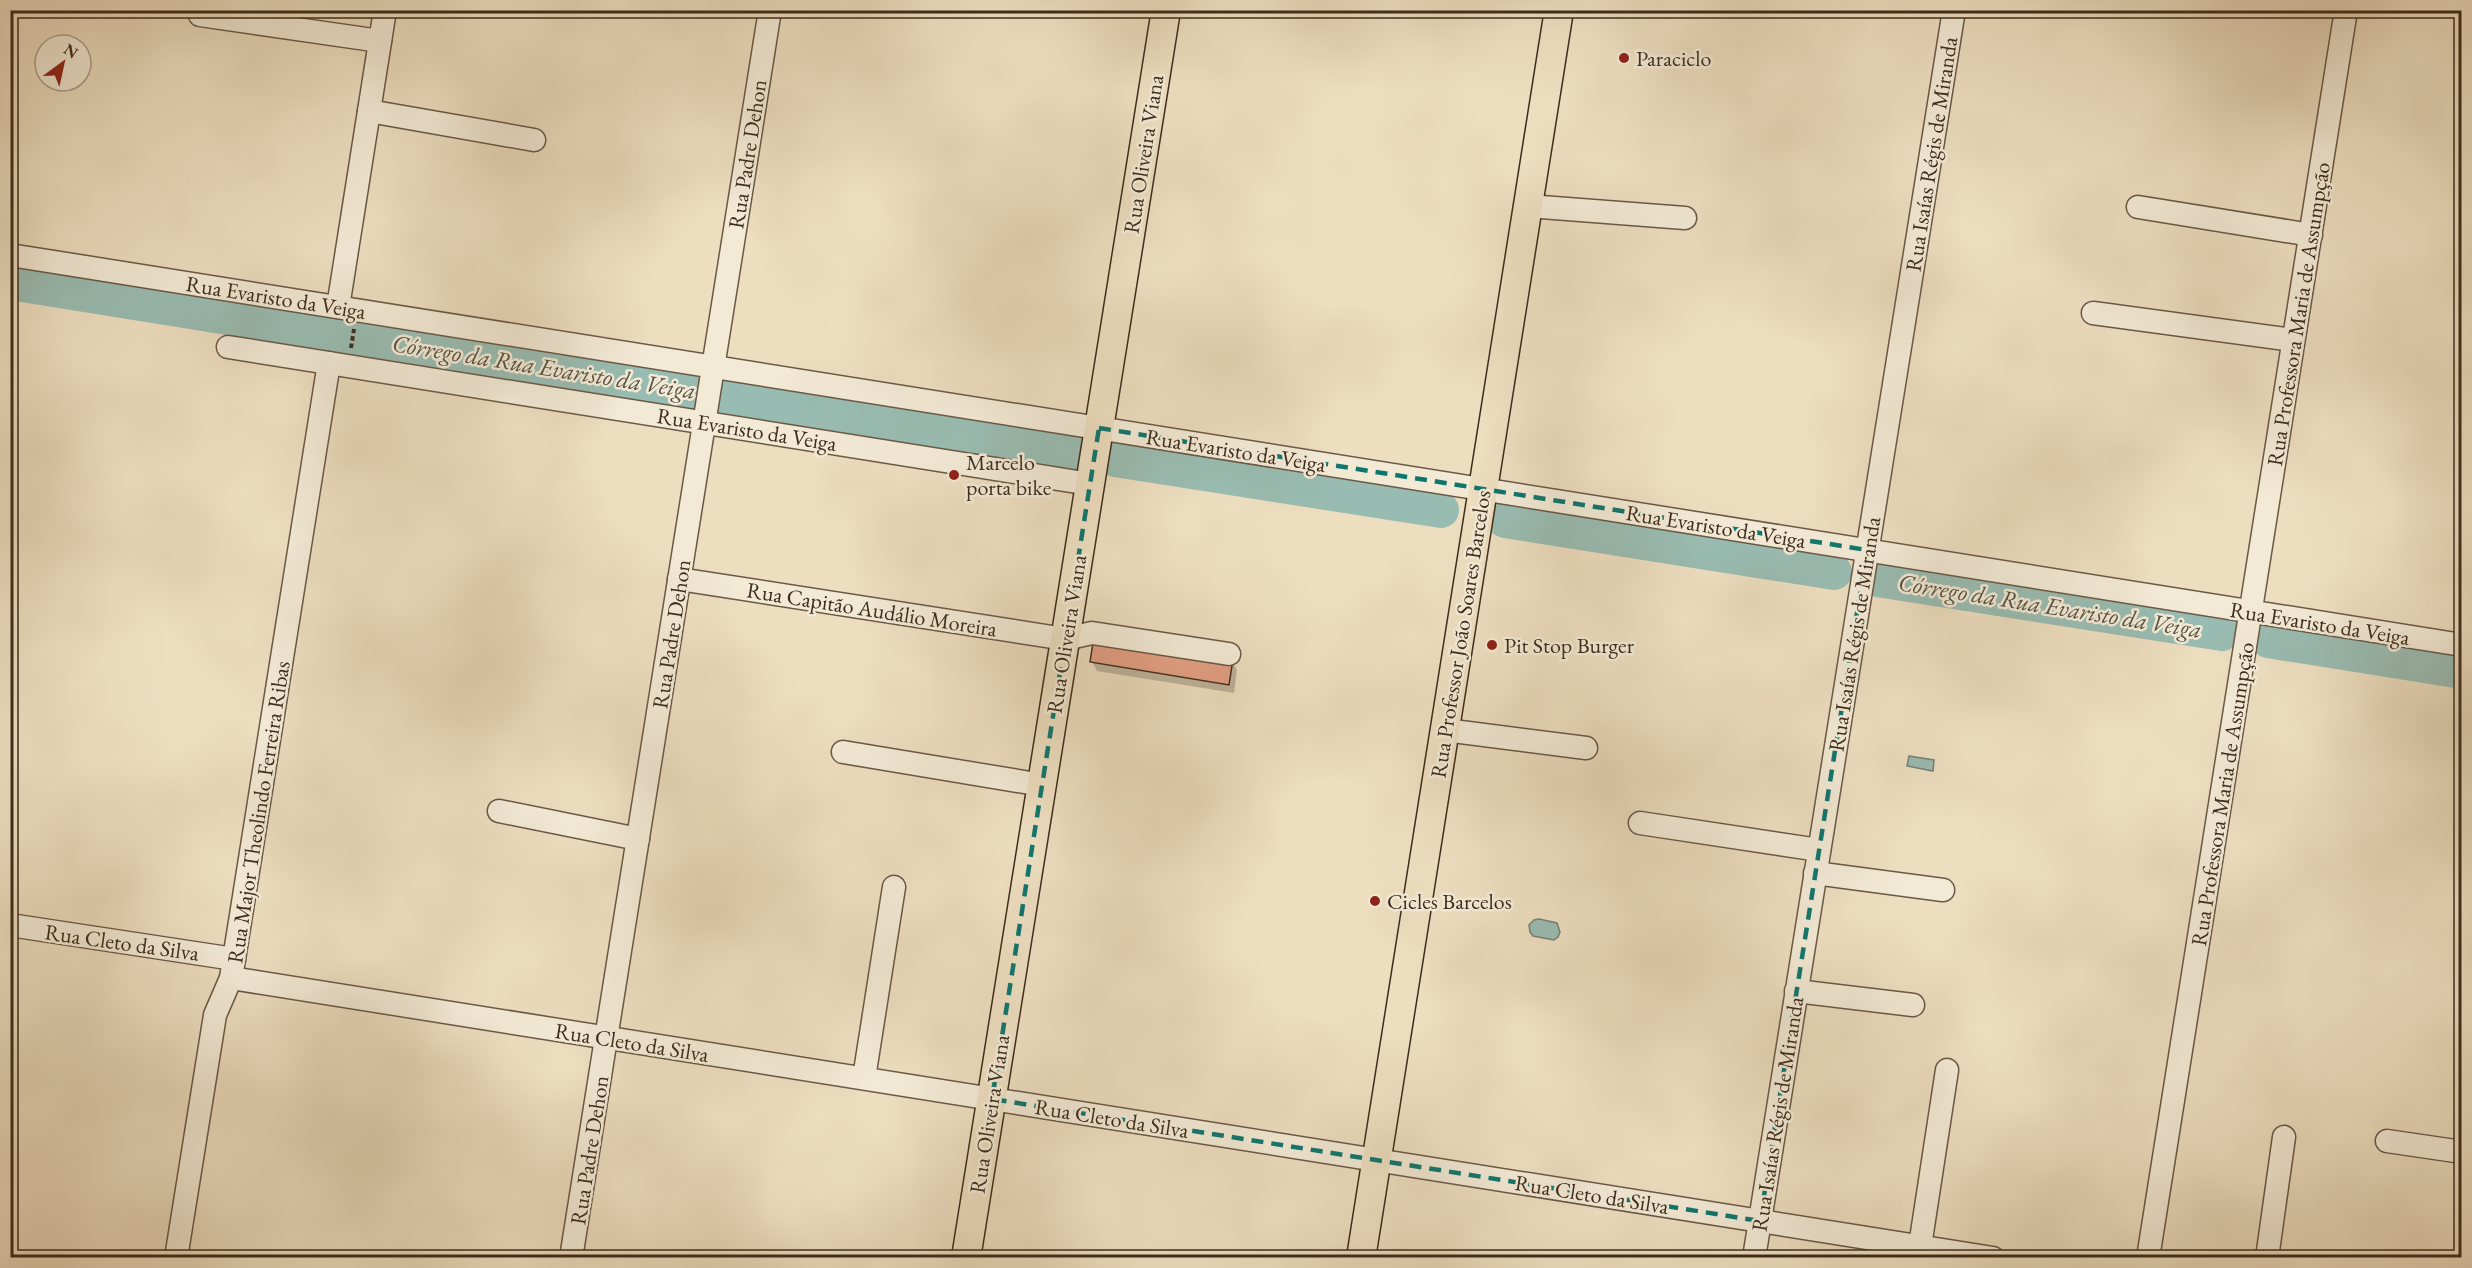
<svg xmlns="http://www.w3.org/2000/svg" width="2472" height="1268" font-family="'EB Garamond',serif">
<style>
.water{fill:#99bcb2;stroke:#748276;stroke-width:1.5}
.shadow{fill:#0003}
.lines{fill:none;stroke-linecap:round;stroke-linejoin:round}
.river{stroke:#99bcb2;stroke-width:36}
.building{fill:#e39f83;stroke:#3d2c1c;stroke-width:1.5}
.minor-casing{stroke:#695845;stroke-width:25}
.major-casing{stroke:#3d2c1c;stroke-width:31}
.path{stroke:#3d2c1c;stroke-width:4;stroke-dasharray:4.5 3;stroke-linecap:butt}
.minor{stroke:#f3ead6;stroke-width:22}
.major{stroke:#eddec0;stroke-width:28}
.marked{fill:none;stroke:#0f766e;stroke-width:4.5;stroke-dasharray:12 8;stroke-linejoin:round}
.poi-dot{fill:#8f2418;stroke:#f3ead6;stroke-width:2}
.labels{text-anchor:middle;stroke-width:5;stroke-linejoin:round;paint-order:stroke}
.poi-label{font-size:22px;fill:#3d2c1c;stroke:#f3ead6;text-anchor:start}
.street-label{font-size:22px;fill:#3d2c1c;stroke:#f3ead6}
.water-label{font-size:24px;font-style:italic;fill:#545042;stroke:#f3ead6}
</style>
<rect width="100%" height="100%" fill="#eddec0"/>
<filter id="stains"><feTurbulence type="fractalNoise" baseFrequency=".00333" numOctaves="4"/><feColorMatrix values="0 0 0 0 .2 0 0 0 0 .09 0 0 0 0 .02 0 0 0 .5 -.17"/></filter>
<radialGradient id="worn" r=".72"><stop offset=".6" stop-color="#630" stop-opacity="0"/><stop offset="1" stop-color="#630" stop-opacity=".3"/></radialGradient>
<g class="water">
<polygon points="1909,756 1934,760 1933,771 1907,766"/>
<polygon points="1539,919 1557,923 1560,932 1558,937 1554,940 1533,936 1530,932 1529,925 1534,920"/>
</g>
<polygon class="shadow" points="1092,661 1232,661 1237,670 1234,693 1097,671"/>
<g class="lines">
<g class="river">
<polyline points="10,282 1077,453"/>
<polyline points="1115,459 1441,510"/>
<polyline points="1505,520 1834,572"/>
<polyline points="1877,579 2222,633"/>
<polyline points="2268,640 2462,671"/>
</g>
</g>
<polygon class="building" points="1094,636 1233,659 1229,685 1090,662"/>
<g class="lines">
<g class="minor-casing">
<g id="minor">
<polyline points="200,15 380,41"/>
<polyline points="369,111 534,140"/>
<polyline points="1528,206 1685,218"/>
<polyline points="2138,207 2311,235"/>
<polyline points="10,255 2462,645"/>
<polyline points="338,307 385,10"/>
<polyline points="2093,313 2293,340"/>
<polyline points="228,347 1090,484"/>
<polyline points="679,579 1065,639 1092,633 1229,654"/>
<polyline points="1445,730 1586,748"/>
<polyline points="843,752 1042,785"/>
<polyline points="499,811 638,839"/>
<polyline points="1640,823 1819,850"/>
<polyline points="1815,873 1943,890"/>
<polyline points="10,925 234,959"/>
<polyline points="231,978 1993,1258"/>
<polyline points="1796,991 1913,1005"/>
<polyline points="864,1078 894,887"/>
<polyline points="2387,1141 2462,1152"/>
<polyline points="1920,1246 1947,1070"/>
<polyline points="176,1258 215,1015 231,978 329,363"/>
<polyline points="571,1258 770,10"/>
<polyline points="1754,1258 1954,10"/>
<polyline points="2148,1258 2346,10"/>
<polyline points="2267,1258 2284,1137"/>
</g>
</g>
<g class="major-casing">
<g id="major">
<polyline points="966,1258 1166,10"/>
<polyline points="1361,1258 1559,10"/>
</g>
</g>
<polyline class="path" points="351,348 354,329"/>
<use href="#minor" class="minor"/>
<use href="#major" class="major"/>
</g>
<path class="marked" d="M1099,428L1867,550L1760,1221L992,1099Z"/>
<g class="poi-dot">
<circle cx="1624" cy="58" r="6"/>
<circle cx="954" cy="475" r="6"/>
<circle cx="1492" cy="645" r="6"/>
<circle cx="1375" cy="901" r="6"/>
</g>
<g class="labels">
<g class="poi-label">
<text x="1636" y="66">Paraciclo</text>
<text x="966" y="470">Marcelo<tspan x="966" dy="25">porta bike</tspan></text>
<text x="1504" y="653">Pit Stop Burger</text>
<text x="1387" y="909">Cicles Barcelos</text>
</g>
<g class="street-label">
<text transform="translate(747 154) rotate(-81)" y="8">Rua Padre Dehon</text>
<text transform="translate(1143 154) rotate(-81)" y="8">Rua Oliveira Viana</text>
<text transform="translate(1931 154) rotate(-81)" y="8">Rua Isaías Régis de Miranda</text>
<text transform="translate(276 297) rotate(9)" y="8">Rua Evaristo da Veiga</text>
<text transform="translate(2298 314) rotate(-81)" y="8">Rua Professora Maria de Assumpção</text>
<text transform="translate(747 429) rotate(9)" y="8">Rua Evaristo da Veiga</text>
<text transform="translate(1236 450) rotate(9)" y="8">Rua Evaristo da Veiga</text>
<text transform="translate(1716 526) rotate(9)" y="8">Rua Evaristo da Veiga</text>
<text transform="translate(872 609) rotate(9)" y="8">Rua Capitão Audálio Moreira</text>
<text transform="translate(2320 623) rotate(9)" y="8">Rua Evaristo da Veiga</text>
<text transform="translate(671 634) rotate(-81)" y="8">Rua Padre Dehon</text>
<text transform="translate(1066 634) rotate(-81)" y="8">Rua Oliveira Viana</text>
<text transform="translate(1460 634) rotate(-81)" y="8">Rua Professor João Soares Barcelos</text>
<text transform="translate(1854 634) rotate(-81)" y="8">Rua Isaías Régis de Miranda</text>
<text transform="translate(2222 794) rotate(-81)" y="8">Rua Professora Maria de Assumpção</text>
<text transform="translate(258 812) rotate(-81)" y="8">Rua Major Theolindo Ferreira Ribas</text>
<text transform="translate(122 942) rotate(8)" y="8">Rua Cleto da Silva</text>
<text transform="translate(632 1042) rotate(9)" y="8">Rua Cleto da Silva</text>
<text transform="translate(989 1114) rotate(-81)" y="8">Rua Oliveira Viana</text>
<text transform="translate(1777 1114) rotate(-81)" y="8">Rua Isaías Régis de Miranda</text>
<text transform="translate(1112 1118) rotate(9)" y="8">Rua Cleto da Silva</text>
<text transform="translate(589 1150) rotate(-81)" y="8">Rua Padre Dehon</text>
<text transform="translate(1592 1194) rotate(9)" y="8">Rua Cleto da Silva</text>
</g>
<g class="water-label">
<text transform="translate(544 367) rotate(9)" y="8">Córrego da Rua Evaristo da Veiga</text>
<text transform="translate(2050 606) rotate(9)" y="8">Córrego da Rua Evaristo da Veiga</text>
</g>
</g>
<rect width="2472" height="1268" fill="none" stroke="#eddec0" stroke-width="36"/>
<rect x="12" y="12" width="2448" height="1244" fill="none" stroke="#3d2c1c" stroke-width="3"/>
<rect x="18" y="18" width="2436" height="1232" fill="none" stroke="#3d2c1c" stroke-width="1.5"/>
<g transform="translate(63 63) rotate(33)"><circle r="28" fill="#f3ead6" stroke="#aa9e8c" stroke-width="1.5"/>
<path d="M0-4.5L10 22L0 15L-10 22Z" fill="#8f2418"/>
<text y="-9" font-size="16" font-weight="bold" text-anchor="middle" fill="#3d2c1c">N</text>
</g>
<rect width="100%" height="100%" filter="url(#stains)"/>
<rect width="100%" height="100%" fill="url(#worn)"/>
</svg>
